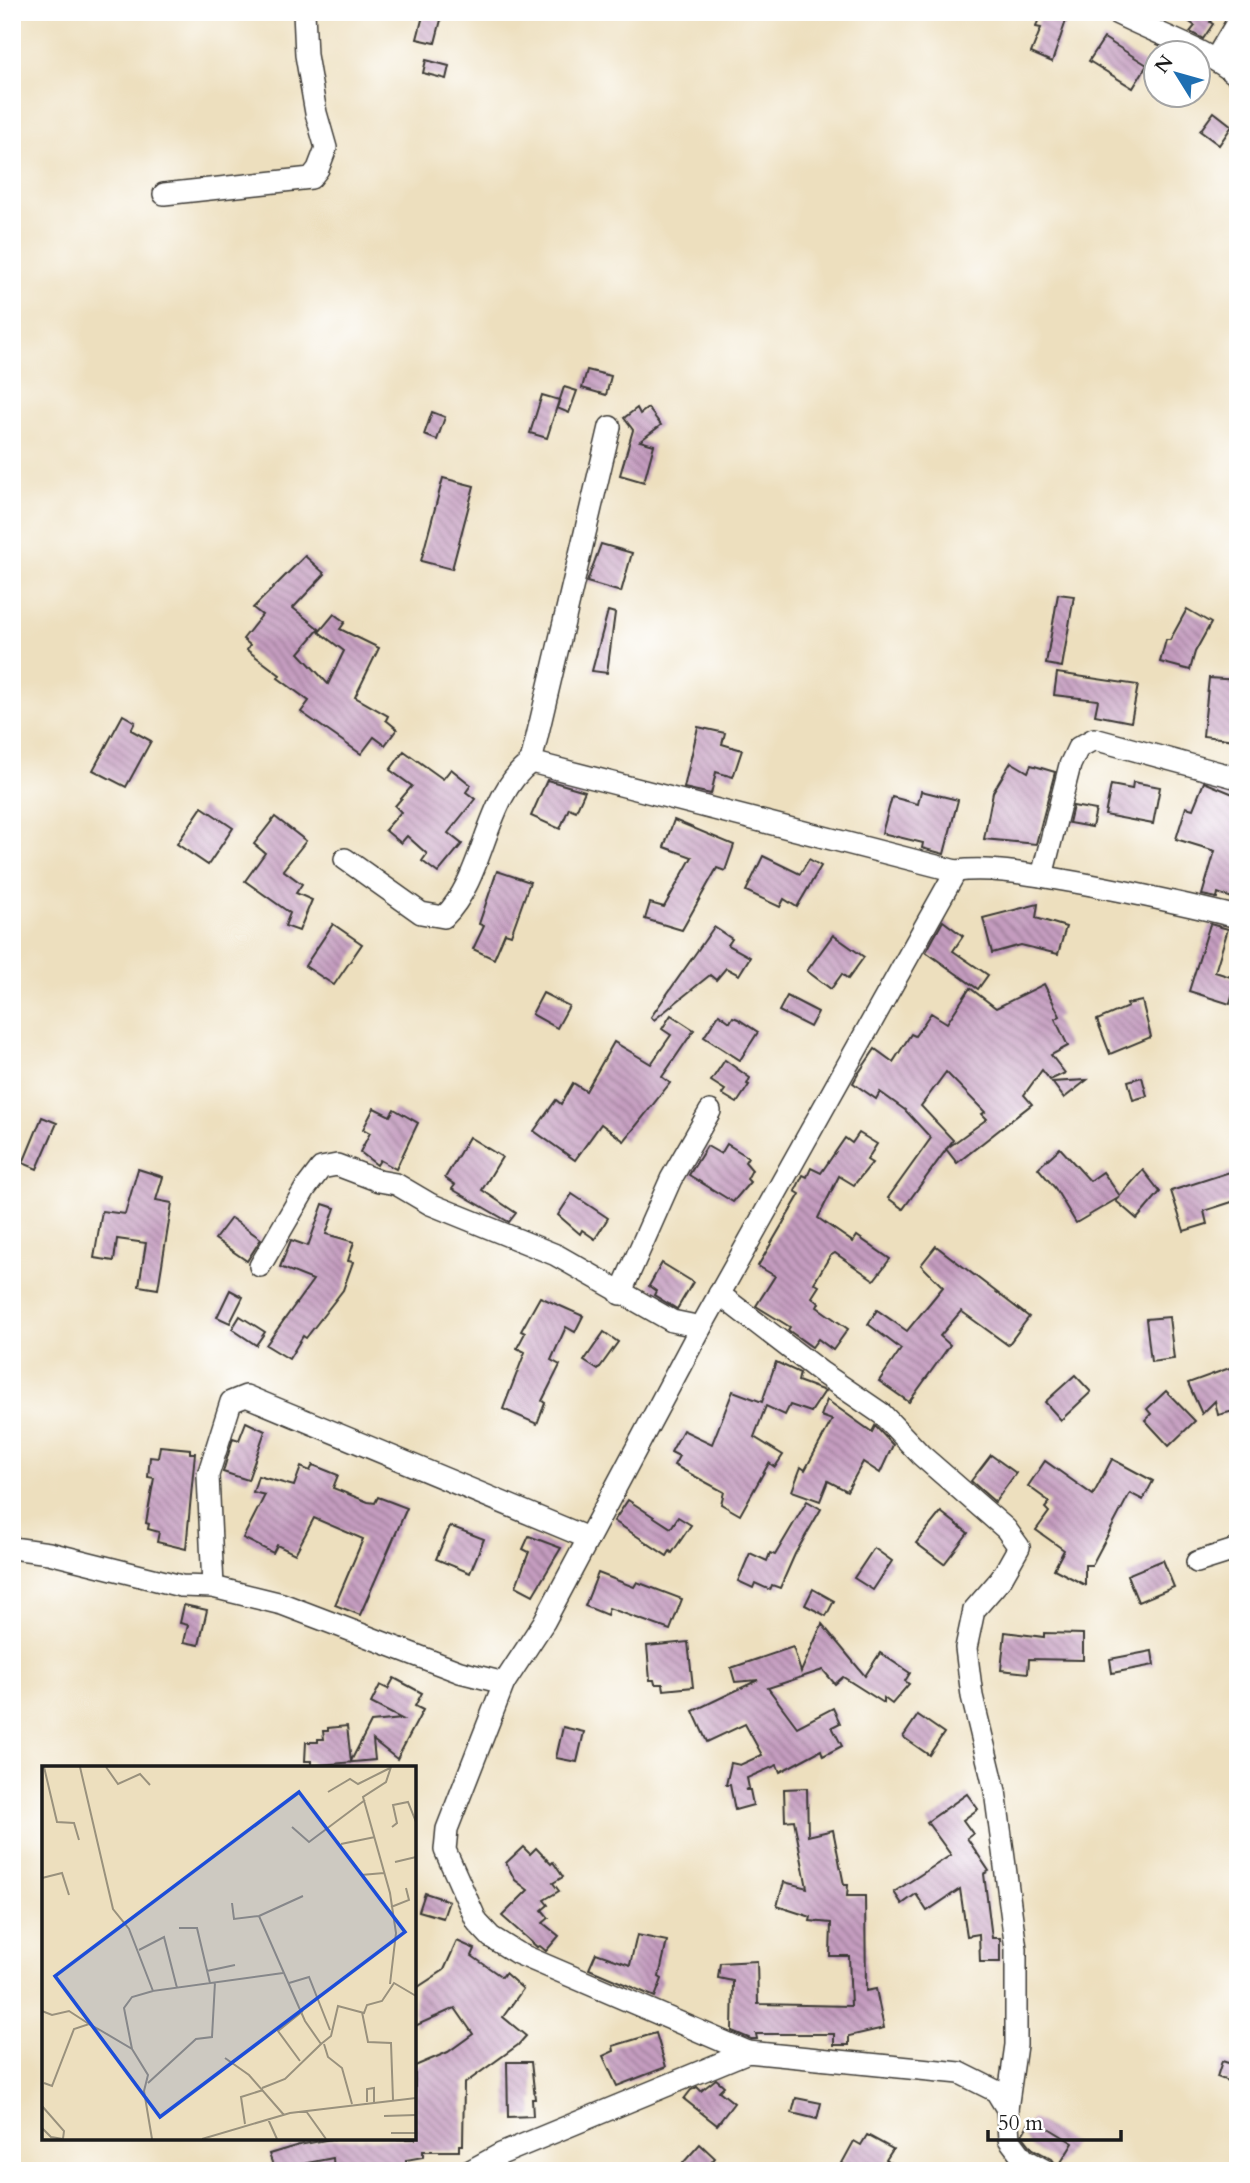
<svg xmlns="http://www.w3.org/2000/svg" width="1250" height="2183" font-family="Cardo,serif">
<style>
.building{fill:url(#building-back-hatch)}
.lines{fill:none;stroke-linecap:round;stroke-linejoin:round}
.minor-casing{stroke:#3b3934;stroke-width:24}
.minor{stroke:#fff;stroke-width:21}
.inset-road{fill:none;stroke:#99917d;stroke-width:2}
.view{fill:#1d4ed8;fill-opacity:0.15;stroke:#1d4ed8;stroke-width:3.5}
.inset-edge{fill:none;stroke:#1c1c1c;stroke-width:3.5}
</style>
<defs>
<pattern id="building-back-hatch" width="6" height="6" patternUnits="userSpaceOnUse" patternTransform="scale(1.75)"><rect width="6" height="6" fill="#c49cbf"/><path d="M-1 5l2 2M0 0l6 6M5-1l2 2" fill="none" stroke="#9e7e9a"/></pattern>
</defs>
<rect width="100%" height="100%" fill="#fff"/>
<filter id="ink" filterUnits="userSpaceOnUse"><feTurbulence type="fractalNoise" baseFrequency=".0143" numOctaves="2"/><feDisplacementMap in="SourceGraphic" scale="14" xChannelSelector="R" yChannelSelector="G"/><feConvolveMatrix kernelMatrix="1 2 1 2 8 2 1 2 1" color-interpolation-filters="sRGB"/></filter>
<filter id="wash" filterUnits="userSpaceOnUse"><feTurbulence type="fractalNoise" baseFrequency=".00686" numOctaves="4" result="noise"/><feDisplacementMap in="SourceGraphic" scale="28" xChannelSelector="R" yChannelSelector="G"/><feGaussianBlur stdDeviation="1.57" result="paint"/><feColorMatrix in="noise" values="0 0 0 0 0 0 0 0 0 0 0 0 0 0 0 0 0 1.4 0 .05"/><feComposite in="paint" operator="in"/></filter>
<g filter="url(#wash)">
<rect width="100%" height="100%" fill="#eddfbe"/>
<g id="blocks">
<g class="building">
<polygon points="424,12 443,12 435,43 417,39"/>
<polygon points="1041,12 1069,12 1052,62 1031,53 1041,28 1036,27"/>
<polygon points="1176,12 1216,12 1210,22 1213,24 1203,39 1190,32 1195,26"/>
<polygon points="1104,38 1147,65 1133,88 1089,61"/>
<polygon points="426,60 449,66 446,79 423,73"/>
<polygon points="1214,112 1232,126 1219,145 1200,131"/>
<polygon points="587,370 611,376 606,395 582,388"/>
<polygon points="564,387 577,391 569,413 557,408"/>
<polygon points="542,395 559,400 547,438 530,433"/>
<polygon points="637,408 640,414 648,408 661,425 640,441 654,445 644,482 620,475 633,430 624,418"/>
<polygon points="432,412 445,417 437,440 424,435"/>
<polygon points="443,478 474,486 452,569 421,561"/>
<polygon points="601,544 632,553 621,592 587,582"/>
<polygon points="305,556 325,574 293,608 319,629 299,653 328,684 344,651 319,632 334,614 345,622 340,629 379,648 355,697 388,716 386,720 397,729 385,745 374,737 361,754 301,712 309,701 278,678 280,675 247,650 250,645 243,639 262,615 253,608"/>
<polygon points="1058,594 1074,596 1062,667 1046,664"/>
<polygon points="1187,609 1211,623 1195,652 1190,670 1160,662 1166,640 1170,640"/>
<polygon points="608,611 615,613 607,673 592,671"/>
<polygon points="1057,673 1138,685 1131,722 1095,715 1098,700 1054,695"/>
<polygon points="1209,678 1238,680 1235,740 1203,736"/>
<polygon points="123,715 135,722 131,730 151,741 126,787 93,770"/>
<polygon points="698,727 725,733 722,744 742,750 733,777 716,772 711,794 684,788"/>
<polygon points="404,751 443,779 451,769 471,785 466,792 475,799 448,833 462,844 438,873 422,861 427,854 407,836 401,843 385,830 401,812 395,806 412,786 390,770"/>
<polygon points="1011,762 1028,772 1031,765 1055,772 1036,844 984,839 993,792"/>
<polygon points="547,780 585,791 576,811 569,808 560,829 531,816"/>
<polygon points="1133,782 1160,787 1153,824 1105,815 1111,785 1132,789"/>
<polygon points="1204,782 1238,796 1238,900 1218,893 1217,898 1202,895 1215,851 1176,839 1186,807 1193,809"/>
<polygon points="921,791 958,800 944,854 922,848 923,843 882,833 892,797 918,804"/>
<polygon points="1073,806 1096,810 1092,827 1069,823"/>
<polygon points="202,807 233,828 208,865 177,844"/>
<polygon points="275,817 306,841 283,870 302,884 296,893 312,900 299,931 285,926 290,913 245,881 265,853 254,844"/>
<polygon points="674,820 734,845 725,871 717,868 682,930 645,919 650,903 664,907 692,857 664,847"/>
<polygon points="763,856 800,874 809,859 821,866 797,907 784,899 780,907 746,891"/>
<polygon points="497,871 530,882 511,935 505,933 494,959 473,949 484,926 479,924"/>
<polygon points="1038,904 1036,918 1066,927 1058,954 1021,945 992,953 983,918"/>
<polygon points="943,921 963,936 953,951 988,975 978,989 926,952"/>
<polygon points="333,924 362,944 334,985 305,966"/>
<polygon points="1210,924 1228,929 1215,972 1237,979 1230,1004 1189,991"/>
<polygon points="714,927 732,939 728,945 750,957 739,975 726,968 716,980 710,975 654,1020 651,1017"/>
<polygon points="833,935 864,957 848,979 842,974 831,989 807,971"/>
<polygon points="1044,984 1060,1016 1055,1019 1068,1046 1051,1055 1065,1073 1050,1080 1042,1070 1024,1095 1032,1104 957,1163 946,1149 987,1119 982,1114 985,1112 946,1072 921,1106 953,1140 903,1209 888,1198 931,1138 905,1110 880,1092 876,1099 853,1083 858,1074 875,1049 893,1062 911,1034 915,1036 931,1013 947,1023 970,988 996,1008"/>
<polygon points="543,993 569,1006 557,1028 532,1014"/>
<polygon points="787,996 818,1012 810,1027 779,1011"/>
<polygon points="1142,1001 1151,1037 1110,1054 1097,1020 1128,1007 1127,1004"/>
<polygon points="719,1014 730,1022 733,1017 738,1019 758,1032 740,1060 704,1037"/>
<polygon points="671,1015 694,1030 662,1077 670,1083 624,1141 601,1124 575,1160 534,1131 556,1100 561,1104 573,1083 586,1091 614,1042 651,1064 671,1035 662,1029"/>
<polygon points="725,1060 750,1078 747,1084 749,1085 737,1103 722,1094 725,1090 711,1081"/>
<polygon points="1142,1077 1147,1096 1133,1100 1128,1081"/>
<polygon points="1087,1080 1064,1098 1052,1082"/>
<polygon points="374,1108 390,1116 394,1109 418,1123 396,1169 380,1160 377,1165 360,1152 370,1133 363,1129"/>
<polygon points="42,1117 57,1123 37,1169 23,1163"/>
<polygon points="859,1133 877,1144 867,1160 872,1163 854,1185 839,1176 818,1218 853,1242 857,1236 890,1259 874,1280 835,1253 830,1256 814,1283 819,1286 812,1297 819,1303 817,1307 848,1329 833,1350 818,1339 812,1347 788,1330 790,1327 756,1306 775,1276 758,1266 800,1194 795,1191 803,1175 807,1177 811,1168 821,1173 845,1138 852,1143"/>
<polygon points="469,1137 502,1157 482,1190 516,1213 509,1222 452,1189 455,1185 445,1178"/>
<polygon points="727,1144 748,1157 745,1162 752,1170 747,1179 750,1182 733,1202 689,1175 707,1146 721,1154"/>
<polygon points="1060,1148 1090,1181 1103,1172 1120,1196 1143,1170 1160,1192 1137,1219 1116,1201 1120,1197 1076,1223 1055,1188 1038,1168"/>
<polygon points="138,1169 163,1177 156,1200 172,1203 158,1289 139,1286 146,1243 117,1239 114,1261 94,1258 102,1211 125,1214"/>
<polygon points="1233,1171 1238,1200 1204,1211 1207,1224 1184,1231 1171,1191"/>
<polygon points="572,1194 608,1218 595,1239 582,1230 580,1234 558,1215"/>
<polygon points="323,1204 335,1208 326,1234 354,1242 348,1261 353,1262 343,1290 306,1338 303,1336 289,1359 266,1345 313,1280 280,1267 291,1240 308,1246"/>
<polygon points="231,1218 261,1239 247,1261 215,1239"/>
<polygon points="936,1246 1029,1317 1008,1345 961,1311 940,1336 950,1345 909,1402 879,1381 901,1349 868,1324 877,1310 907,1331 943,1287 921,1265"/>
<polygon points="662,1263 693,1282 677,1309 654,1295 656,1291 649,1286"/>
<polygon points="230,1290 243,1297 230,1323 217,1317"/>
<polygon points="540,1297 583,1316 575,1332 566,1327 551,1360 560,1365 542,1401 545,1403 537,1424 503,1409 525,1352 517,1348 525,1333 521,1331"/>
<polygon points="240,1316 265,1332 256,1345 232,1329"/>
<polygon points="1169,1317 1174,1359 1151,1362 1146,1319"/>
<polygon points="604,1332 618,1342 598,1370 584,1361"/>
<polygon points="776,1362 800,1373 798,1381 825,1391 811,1412 790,1405 785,1415 766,1406 754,1437 783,1455 775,1467 769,1463 740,1515 721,1504 724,1492 674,1465 679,1456 671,1452 683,1430 712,1444 733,1391 762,1402"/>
<polygon points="1238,1365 1238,1410 1218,1415 1215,1401 1202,1414 1188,1383"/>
<polygon points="1075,1375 1091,1392 1061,1420 1045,1402"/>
<polygon points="1166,1391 1195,1421 1169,1446 1145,1420 1151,1414 1147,1409"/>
<polygon points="827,1400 872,1432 875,1426 893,1445 880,1473 863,1462 847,1491 828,1481 820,1501 792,1491 801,1467 805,1470 832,1420 821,1416"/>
<polygon points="246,1422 265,1431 248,1480 223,1472 233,1438 239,1440"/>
<polygon points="160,1446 190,1449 190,1453 195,1453 186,1549 157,1542 159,1532 148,1529 149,1524 146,1523 154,1478 148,1477 150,1457 158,1458"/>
<polygon points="991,1455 1016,1473 995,1502 971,1481"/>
<polygon points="1112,1459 1153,1481 1143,1500 1130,1493 1092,1565 1085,1565 1085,1585 1054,1569 1064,1550 1036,1530 1049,1512 1045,1508 1050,1502 1028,1486 1045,1461 1093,1495"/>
<polygon points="313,1465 338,1475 333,1488 368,1502 375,1503 378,1497 407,1508 360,1615 335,1605 363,1539 314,1518 295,1554 277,1545 273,1553 243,1538 265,1495 253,1492 258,1476 294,1486 301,1467 310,1471"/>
<polygon points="628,1500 671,1528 678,1517 691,1525 672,1553 670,1551 667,1556 614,1521"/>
<polygon points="807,1501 821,1509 795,1554 780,1588 772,1585 770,1590 755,1583 753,1588 738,1581 750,1553 767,1561 770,1553 775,1555"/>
<polygon points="941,1512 968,1533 944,1564 916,1543"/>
<polygon points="450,1526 484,1539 470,1573 436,1559"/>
<polygon points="529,1536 561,1548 533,1595 516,1586 529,1552 523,1549"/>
<polygon points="874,1548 892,1561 873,1590 854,1578"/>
<polygon points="1163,1560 1174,1587 1138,1602 1127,1575"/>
<polygon points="598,1573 634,1587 637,1582 682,1599 670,1630 609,1608 607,1615 585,1606"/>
<polygon points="813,1589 834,1601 826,1616 805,1605"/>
<polygon points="184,1605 207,1610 199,1645 184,1642 188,1625 180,1623"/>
<polygon points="822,1624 865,1676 880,1653 910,1673 905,1681 909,1684 892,1704 884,1698 884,1703 843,1677 835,1684 823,1670 768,1688 797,1727 833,1708 840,1723 832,1727 842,1746 823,1756 821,1750 780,1772 777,1765 747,1778 749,1788 745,1790 750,1790 753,1805 735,1810 730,1785 726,1785 731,1763 740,1765 762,1755 745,1724 707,1742 693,1711 758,1680 735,1682 731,1668 793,1647 801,1672"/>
<polygon points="1005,1632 1044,1637 1044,1633 1083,1634 1083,1660 1029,1659 1028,1673 1001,1670"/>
<polygon points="688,1642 693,1687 664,1690 663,1684 655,1684 654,1680 650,1680 647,1646"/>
<polygon points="1152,1651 1154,1665 1112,1673 1110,1659"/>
<polygon points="394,1678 422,1693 415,1706 423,1710 397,1759 373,1740 375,1760 311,1766 311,1761 305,1761 306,1742 318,1742 318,1739 324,1739 323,1731 328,1731 328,1728 347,1726 351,1761 371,1722 402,1719 371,1703 380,1685 388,1689"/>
<polygon points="918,1715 944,1733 929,1755 903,1737"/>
<polygon points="563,1727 584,1732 577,1762 556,1758"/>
<polygon points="807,1788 808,1836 833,1830 844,1885 848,1885 847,1896 865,1896 866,1991 876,1989 884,2028 849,2036 849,2045 834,2045 834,2034 756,2034 757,2039 751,2039 732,2031 733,1981 718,1978 720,1963 757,1961 758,2004 851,2006 849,1956 830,1956 831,1923 810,1921 811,1917 777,1906 784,1882 807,1888 794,1820 785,1821 784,1789"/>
<polygon points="967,1794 978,1809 963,1820 973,1834 967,1838 989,1871 984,1874 992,1938 1000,1938 1000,1962 980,1962 979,1934 967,1936 960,1889 927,1911 916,1894 902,1904 894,1892 951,1855 927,1822"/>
<polygon points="523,1847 530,1854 536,1848 551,1864 553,1862 563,1877 553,1883 559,1891 544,1900 548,1905 542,1910 549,1918 543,1923 559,1936 546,1951 540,1946 537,1947 502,1916 528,1890 515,1880 506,1863"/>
<polygon points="425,1893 449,1901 443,1918 419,1911"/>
<polygon points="637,1935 667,1941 659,1977 662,1979 655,1997 589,1969 596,1953 630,1965"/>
<polygon points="457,1941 475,1949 472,1956 502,1977 505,1973 523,1989 503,2017 526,2036 518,2045 464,2084 463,2145 459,2145 459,2151 423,2151 423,2157 406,2160 406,2166 367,2166 367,2171 334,2171 333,2158 297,2165 297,2171 275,2171 269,2154 299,2145 331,2139 415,2139 415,2066 448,2052 473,2034 455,2008 415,2026 415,1989 444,1970"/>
<polygon points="656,2033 666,2067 617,2086 603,2056 614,2051 613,2046"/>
<polygon points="1222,2061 1238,2066 1238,2085 1217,2077"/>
<polygon points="507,2062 531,2062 535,2099 532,2099 533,2116 508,2117"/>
<polygon points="716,2079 724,2086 719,2091 734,2103 717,2125 684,2099 691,2090 697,2087 701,2091"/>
<polygon points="796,2098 821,2103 817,2119 792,2113"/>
<polygon points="1032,2118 1073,2143 1058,2167 1052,2159 1033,2149 1022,2135"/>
<polygon points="867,2135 893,2149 886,2160 904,2171 856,2171 842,2163 854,2141 861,2145"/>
<polygon points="700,2144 715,2158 704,2171 692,2171 683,2163"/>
</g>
</g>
</g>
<g filter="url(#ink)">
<use href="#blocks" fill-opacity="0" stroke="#3b3934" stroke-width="2"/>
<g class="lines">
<g class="minor-casing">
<g id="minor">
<path d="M1114,12C1154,33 1204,48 1238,76"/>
<polyline points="1216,58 1238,21"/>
<polyline points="164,194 311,178 318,169 326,148 316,113 306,55 304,12"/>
<polyline points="531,762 610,427"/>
<path d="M345,859L421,913L444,917C486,876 484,796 531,762L956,871C992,867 1028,874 1063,880C1122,890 1180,903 1238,917"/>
<polyline points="1042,876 1070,765 1078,748 1094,739 1238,778"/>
<polyline points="260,1266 305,1189 321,1168 337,1165 379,1181 396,1184 430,1204 556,1255 672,1321 701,1327"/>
<polyline points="620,1294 671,1179 710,1111"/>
<polyline points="719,1294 822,1373 882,1414 921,1455 1006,1529 1019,1547 1001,1579 974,1610 966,1648 972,1696 995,1791 1016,1949 1016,2045 1007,2109"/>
<polyline points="12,1548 49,1553 181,1586 213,1587 282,1604 460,1672 504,1683 544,1622 701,1327 956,871"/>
<polyline points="1197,1562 1238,1549"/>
<polyline points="213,1587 208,1475 231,1402 246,1396 588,1538"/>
<polyline points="504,1683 447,1829 445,1850 477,1922 491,1937 517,1953 748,2052"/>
<polyline points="470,2171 501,2154 748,2052 960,2073 996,2091 1007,2109 1009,2139 1024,2159 1046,2171"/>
</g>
</g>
<use href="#minor" class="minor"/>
</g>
</g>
<g transform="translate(42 1766)">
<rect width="374" height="374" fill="#eddfbe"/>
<path class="inset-road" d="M2,1L15,56L32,57L37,74M38,1L71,143L87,163L111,225L241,207M64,1L76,18L98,8L108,19M286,26L308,13L316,18L348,2M250,61L267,76L323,34M350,61L355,57L351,39L366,36L374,56M299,78L333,71M353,96L374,91M319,109L342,107M0,112L20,107L27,129M190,137L192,153L217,150L263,255L279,278L243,313L220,322M349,141L367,134L364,122M217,150L261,130M137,162H155L168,217M97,184L122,171L135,222M165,205L193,199M247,217L267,211L288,264M348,218L354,167L348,127L321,31L344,16L349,1M0,245L10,249L27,245L47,258M320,246L326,276L349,277L351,334M279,278L289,270L296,240L322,247L325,239L340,235L352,217L374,230M282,278L286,291L300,302L310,338M90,283L82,242L90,231L111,225M183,292L207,309L242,349M258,295L236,265L261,245M2,317L10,320L32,263L47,258L58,264L90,283L106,309L102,325L110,373M106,317L154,273L170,271L173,216M325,336V323L332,322V336M0,340L22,365L21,373M264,345L284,373M342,350L374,349M226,353L235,373M203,358L199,331L221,324M0,362L9,371L21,373M349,367H374M160,373L248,347L374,332"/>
<path class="view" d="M257,26L363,166L118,351L13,210Z"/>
<rect width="374" height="374" class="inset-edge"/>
</g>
<rect width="1250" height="2183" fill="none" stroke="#fff" stroke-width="42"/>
<g transform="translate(1177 74) rotate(307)"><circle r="33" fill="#ffffff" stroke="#a4a4a4" stroke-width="2"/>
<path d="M0-5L12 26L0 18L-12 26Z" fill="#1f6fb2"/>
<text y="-10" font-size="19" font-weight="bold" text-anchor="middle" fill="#1c1c1c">N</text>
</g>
<path d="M988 2130v10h133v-10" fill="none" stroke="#1c1c1c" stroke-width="3.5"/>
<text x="998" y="2130" font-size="21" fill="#1c1c1c" stroke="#ffffff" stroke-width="5" paint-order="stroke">50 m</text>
</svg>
